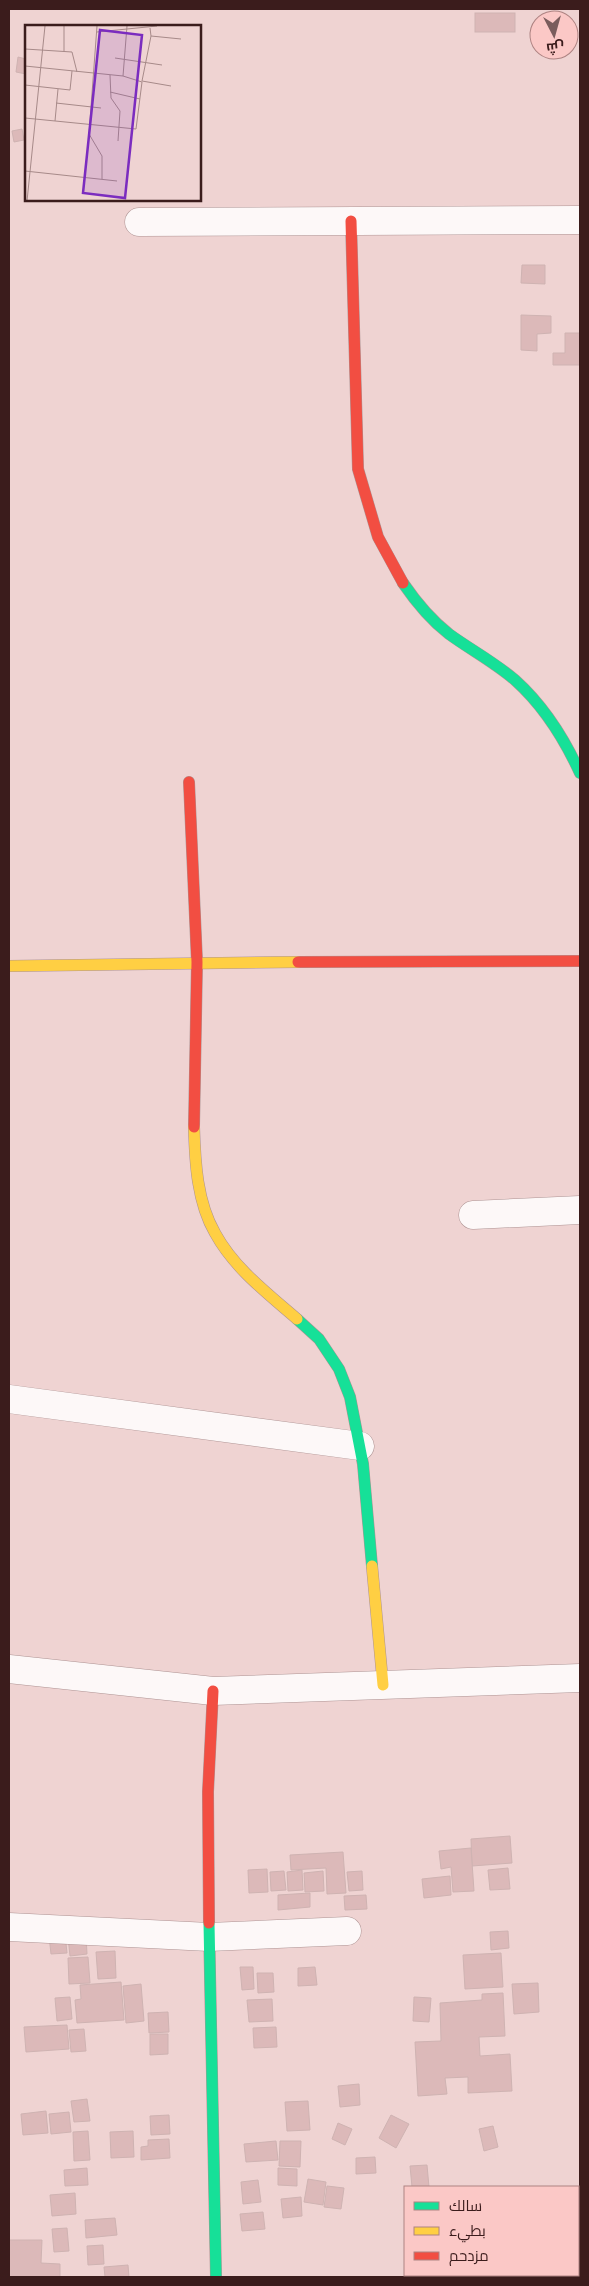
<svg xmlns="http://www.w3.org/2000/svg" width="589" height="2286" font-family="'Sofia Sans Condensed',Cairo,sans-serif">
<style>
.building{fill:#dcb9b9;stroke:#cfb3b2}
.lines{fill:none;stroke-linecap:round;stroke-linejoin:round}
.street-casing{stroke:#ae9393;stroke-width:29}
.fast-casing{stroke:#ae9393;stroke-width:12}
.slow-casing{stroke:#ae9393;stroke-width:12}
.jam-casing{stroke:#ae9393;stroke-width:12}
.street{stroke:#fdf8f8;stroke-width:28}
.fast{stroke:#16e098;stroke-width:11}
.slow{stroke:#ffcf43;stroke-width:11}
.jam{stroke:#f24e42;stroke-width:11}
.inset-road{fill:none;stroke:#a78a89;stroke-width:1}
.view{fill:#7b2cbf;fill-opacity:0.15;stroke:#7b2cbf;stroke-width:2.5}
.inset-edge{fill:none;stroke:#3b1c1c;stroke-width:2.5}
</style>
<rect width="100%" height="100%" fill="#efd3d2"/>
<g class="building">
<rect x="475" y="13" width="40" height="19"/>
<polygon points="18,57 26,59 26,74 16,72"/>
<polygon points="22,129 24,140 14,142 12,131"/>
<polygon points="522,265 545,265 545,284 521,283"/>
<polygon points="521,315 551,316 551,333 537,334 537,351 521,350"/>
<polygon points="565,333 580,333 580,365 553,365 553,353 565,353"/>
<polygon points="510,1836 512,1863 472,1866 471,1839"/>
<polygon points="471,1848 474,1891 453,1892 451,1867 441,1869 439,1851"/>
<polygon points="343,1852 346,1893 327,1894 326,1868 291,1870 290,1855"/>
<polygon points="508,1868 510,1889 490,1890 488,1870"/>
<polygon points="267,1869 268,1892 249,1893 248,1870"/>
<polygon points="302,1870 303,1890 288,1891 287,1872"/>
<polygon points="284,1871 286,1890 271,1891 270,1872"/>
<polygon points="323,1871 324,1891 305,1892 304,1873"/>
<polygon points="362,1871 363,1890 349,1891 347,1872"/>
<polygon points="450,1876 451,1895 424,1898 422,1879"/>
<polygon points="310,1893 310,1907 278,1910 278,1895"/>
<polygon points="366,1895 367,1909 345,1910 344,1896"/>
<polygon points="508,1931 509,1948 491,1950 490,1932"/>
<polygon points="65,1934 67,1953 51,1954 49,1936"/>
<polygon points="86,1936 87,1954 70,1956 68,1937"/>
<polygon points="115,1951 116,1978 98,1979 96,1952"/>
<polygon points="501,1953 503,1987 465,1989 463,1955"/>
<polygon points="88,1957 90,1983 69,1984 68,1958"/>
<polygon points="240,1967 253,1967 254,1989 242,1990"/>
<polygon points="315,1967 317,1985 298,1986 298,1968"/>
<polygon points="257,1973 273,1973 274,1992 258,1993"/>
<polygon points="121,1982 124,2020 77,2023 75,2000 81,1999 80,1985"/>
<polygon points="538,1983 539,2012 514,2014 512,1984"/>
<polygon points="141,1984 144,2021 126,2023 123,1986"/>
<polygon points="503,1993 505,2036 479,2037 480,2056 510,2054 512,2091 468,2093 468,2077 445,2078 447,2094 418,2096 415,2042 441,2041 440,2003 482,2000 482,1994"/>
<polygon points="70,1997 72,2019 57,2021 55,1998"/>
<polygon points="414,1997 431,1998 429,2022 413,2021"/>
<polygon points="272,1999 273,2021 249,2022 247,2000"/>
<polygon points="168,2012 169,2032 149,2033 148,2013"/>
<polygon points="67,2025 69,2049 26,2052 24,2027"/>
<polygon points="276,2027 277,2047 254,2048 253,2028"/>
<polygon points="84,2029 86,2051 71,2052 69,2030"/>
<polygon points="150,2034 168,2034 168,2054 150,2055"/>
<polygon points="359,2084 360,2105 340,2107 338,2086"/>
<polygon points="87,2099 90,2121 74,2122 71,2101"/>
<polygon points="308,2101 310,2130 287,2131 285,2102"/>
<polygon points="46,2111 48,2133 23,2135 21,2114"/>
<polygon points="69,2112 71,2132 51,2134 49,2114"/>
<polygon points="169,2115 170,2134 151,2135 150,2116"/>
<polygon points="391,2115 409,2124 396,2148 379,2138"/>
<polygon points="338,2123 352,2129 345,2145 332,2139"/>
<polygon points="493,2126 498,2147 484,2151 479,2129"/>
<polygon points="88,2131 90,2160 74,2161 73,2132"/>
<polygon points="133,2131 134,2157 111,2158 110,2132"/>
<polygon points="169,2139 170,2158 141,2160 141,2147 148,2146 148,2140"/>
<polygon points="276,2141 278,2160 246,2162 244,2144"/>
<polygon points="280,2141 301,2141 300,2167 279,2166"/>
<polygon points="375,2157 376,2173 356,2174 356,2158"/>
<polygon points="427,2165 429,2187 412,2187 410,2166"/>
<polygon points="87,2168 88,2185 65,2186 64,2170"/>
<polygon points="278,2168 297,2169 297,2186 278,2185"/>
<polygon points="308,2179 326,2182 323,2205 304,2202"/>
<polygon points="258,2180 261,2202 243,2204 241,2182"/>
<polygon points="327,2186 344,2188 341,2209 324,2207"/>
<polygon points="75,2193 76,2214 52,2216 50,2195"/>
<polygon points="301,2197 302,2216 283,2218 281,2199"/>
<polygon points="263,2212 265,2229 242,2231 240,2214"/>
<polygon points="115,2218 117,2235 86,2238 85,2220"/>
<polygon points="67,2228 69,2251 54,2252 52,2229"/>
<polygon points="9,2240 42,2240 41,2263 60,2264 60,2277 9,2277"/>
<polygon points="103,2245 104,2264 88,2265 87,2246"/>
<polygon points="128,2265 129,2277 105,2277 104,2267"/>
</g>
<g class="lines">
<g class="street-casing">
<g id="street">
<polyline points="139,222 580,220"/>
<polyline points="473,1215 580,1210"/>
<polyline points="9,1399 360,1446"/>
<polyline points="9,1669 213,1691 580,1678"/>
<polyline points="9,1927 209,1937 347,1931"/>
<polyline points="555,2277 568,2275"/>
</g>
</g>
<g class="fast-casing">
<g id="fast">
<path d="M403,583C416,602 431,620 449,634C471,650 494,662 515,680C544,706 564,738 580,773"/>
<polyline points="297,1319 319,1339 339,1369 350,1397 363,1464 372,1566"/>
<polyline points="209,1923 216,2277"/>
</g>
</g>
<g class="slow-casing">
<g id="slow">
<polyline points="9,966 298,962"/>
<path d="M194,1127C195,1162 197,1202 215,1233C234,1268 267,1293 297,1319"/>
<polyline points="372,1566 383,1685"/>
</g>
</g>
<g class="jam-casing">
<g id="jam">
<polyline points="351,221 358,469 378,537 403,583"/>
<polyline points="189,782 197,962 194,1127"/>
<polyline points="298,962 580,961"/>
<polyline points="209,1923 208,1792 213,1691"/>
</g>
</g>
<use href="#street" class="street"/>
<use href="#fast" class="fast"/>
<use href="#slow" class="slow"/>
<use href="#jam" class="jam"/>
</g>
<g transform="translate(25 25)">
<rect width="176" height="176" fill="#efd3d2"/>
<path class="inset-road" d="M72,1L64,109L77,131V154M125,3L126,11L156,14M72,7L132,1M126,11L117,56L146,61M0,24L47,27L52,47M39,27V1M90,33L137,40M0,41L98,51L117,57L111,104L0,93M85,50L86,73L95,86L93,116M98,51L102,1M0,60L45,65L47,46M85,67L115,74M31,78L76,83M30,96L33,64M0,146L92,156M2,176L20,1"/>
<path class="view" d="M75,5L117,10L100,173L58,168Z"/>
<rect width="176" height="176" class="inset-edge"/>
</g>
<rect width="589" height="2286" fill="none" stroke="#3b1c1c" stroke-width="20"/>
<rect x="404" y="2186" width="175" height="90" fill="#fbc8c6" stroke="#ae8382"/>
<rect x="414" y="2202" width="25" height="8" fill="#16e098" stroke="#ae8382"/>
<text x="449" y="2211" font-size="15" fill="#3b1c1c">سالك</text>
<rect x="414" y="2227" width="25" height="8" fill="#ffcf43" stroke="#ae8382"/>
<text x="449" y="2236" font-size="15" fill="#3b1c1c">بطيء</text>
<rect x="414" y="2252" width="25" height="8" fill="#f24e42" stroke="#ae8382"/>
<text x="449" y="2261" font-size="15" fill="#3b1c1c">مزدحم</text>
<g transform="translate(554 35) rotate(174)"><circle r="24" fill="#fbc8c6" stroke="#ae8382"/>
<path d="M0-4L9 19L0 12L-9 19Z" fill="#7a5c5c"/>
<text y="-8" font-size="14" font-weight="bold" text-anchor="middle" fill="#3b1c1c">ش</text>
</g>
</svg>
